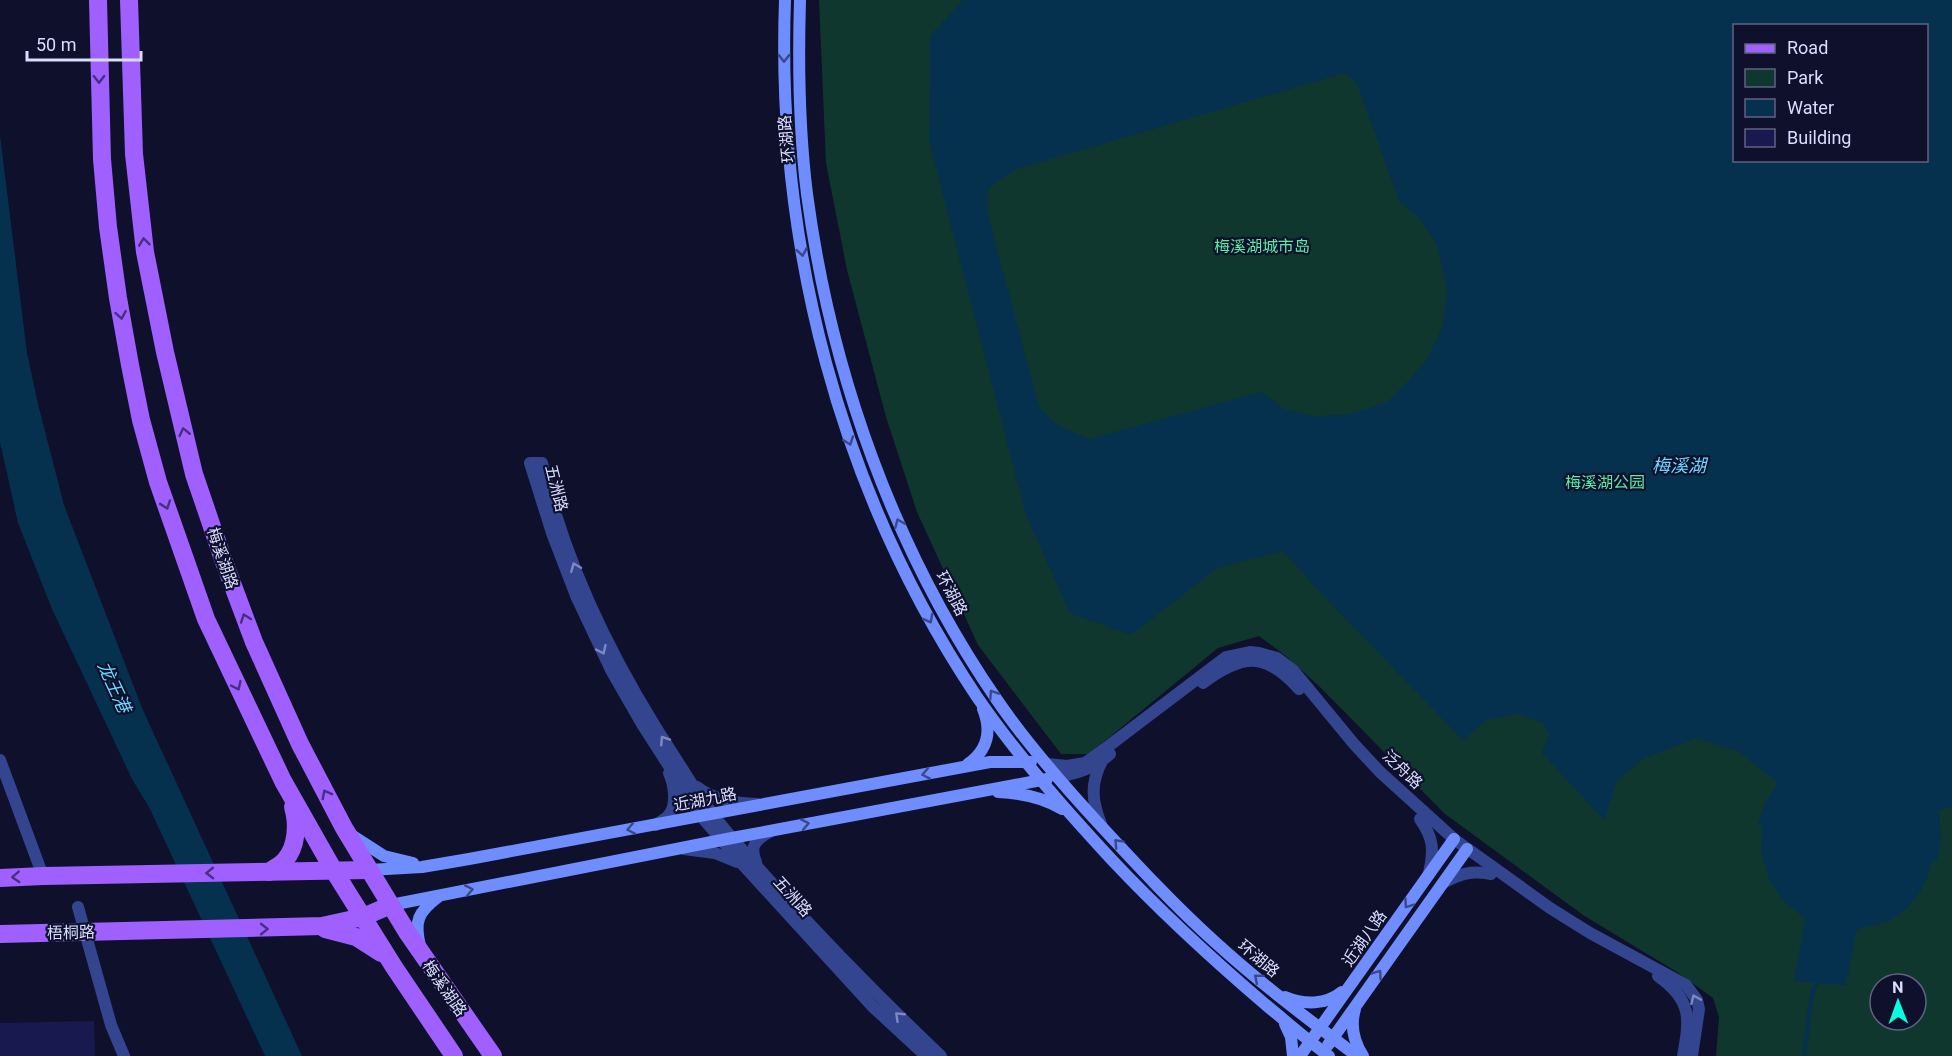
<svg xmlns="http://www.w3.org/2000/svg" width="1952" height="1056" font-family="Roboto,'Noto Sans SC',sans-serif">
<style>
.green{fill:#10372d;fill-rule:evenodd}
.water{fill:#05304e;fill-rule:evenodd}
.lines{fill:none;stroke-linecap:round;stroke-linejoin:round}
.stream{stroke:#05304e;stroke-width:4.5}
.building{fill:#18194f}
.minor{stroke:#344590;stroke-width:12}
.tertiary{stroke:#344590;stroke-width:12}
.secondary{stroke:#708dff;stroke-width:12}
.primary{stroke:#9f60ff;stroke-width:18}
.oneway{stroke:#3a488b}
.oneway2{stroke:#483080}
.oneway3{stroke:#7e89c2}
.labels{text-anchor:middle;stroke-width:4.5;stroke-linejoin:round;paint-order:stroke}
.street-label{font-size:16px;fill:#d9ddff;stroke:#0e102c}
.park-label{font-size:16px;fill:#57eda5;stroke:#0e102c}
.water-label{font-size:18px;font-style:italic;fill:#67dbff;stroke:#0e102c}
</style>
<rect width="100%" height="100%" fill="#0e102c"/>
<path class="green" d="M819,0H1952V1056H1716L1719,1017L1713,998L1677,972L1583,915L1445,814L1320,687L1287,657L1259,636L1218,648L1089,754H1061L978,645L917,512L886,417L847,270L826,163ZM1734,26H1926V160H1734ZM1880,984H1916V1020H1880Z"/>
<g class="water">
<path d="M963,0H1952V807L1939,810L1941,839L1937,861H1932C1927,887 1908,916 1880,924C1873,926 1865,927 1857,929L1846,985L1794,981L1805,918L1782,900L1770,881L1761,851L1762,826L1758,825L1765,803L1778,783L1739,752L1697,738L1644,758L1617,781L1604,820L1542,753L1549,735L1543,723L1517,714L1487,720L1463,740L1318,590L1283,551L1217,568L1131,635L1070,613L1026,515L929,141L930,36ZM1734,26H1926V160H1734ZM1345,73L1357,83L1399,201L1420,219L1437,245L1447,289L1443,325L1428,358L1410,379L1387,402L1346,415L1312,416L1284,409L1261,392L1089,439L1057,425L1039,407L987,211L989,187L1017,169Z"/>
<polygon points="0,135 27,353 38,404 64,505 142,708 302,1056 265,1056 150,809 132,779 52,609 18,523 0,442"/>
</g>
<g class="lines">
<polyline class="stream" points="1804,1056 1812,994 1818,979"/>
</g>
<polygon class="building" points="94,1021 95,1056 0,1056 0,1023"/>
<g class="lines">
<g class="minor">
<polyline points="0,760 43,876"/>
<polyline points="78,907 111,1025 124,1056"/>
</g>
<g class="tertiary">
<path d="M1203,683C1242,654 1265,651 1299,689"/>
<polyline points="1047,764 1067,766 1085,763 1110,745 1226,657 1250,652 1259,653 1277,658 1293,670 1354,744 1380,772 1454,839 1550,908 1590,933 1686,985 1697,1000 1699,1009 1692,1056"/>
<path d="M1058,777C1079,773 1094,768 1110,754"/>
<path d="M697,787C714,800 736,803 757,804"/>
<path d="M1420,819C1434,839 1434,850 1429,873"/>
<path d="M1101,824C1092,801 1090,784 1102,761"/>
<path d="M656,825C660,822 665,819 668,816C678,805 674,785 669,773"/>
<polyline points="684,849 715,853 737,862"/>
<path d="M756,862C749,846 756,839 770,832"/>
<path d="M1443,883C1460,874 1471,870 1491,874"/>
<path d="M1658,976C1692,1000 1690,1018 1683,1056"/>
<path d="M926,1056L872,1006L744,866L701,816L642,724L611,670L577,598L552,533L530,463H542C566,569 616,668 676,759C688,778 700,798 714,816C734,842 757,866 779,891C831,948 885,1003 941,1056"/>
</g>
<g class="secondary">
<path d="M785,0C776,246 840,492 977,697C1017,755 1064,808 1112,860C1161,912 1212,959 1266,1005C1287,1022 1307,1040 1329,1056"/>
<path d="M800,0C798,65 799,130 807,194C831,374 894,550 997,700C1028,745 1064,786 1101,826C1138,866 1175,906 1215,942C1260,983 1309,1020 1357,1056"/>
<path d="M968,764C988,750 992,731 983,709"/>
<path d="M998,792C1021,793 1043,797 1062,809"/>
<polyline points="353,836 384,856 413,863"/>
<polyline points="369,870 422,867 469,859 990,762 1031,762"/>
<polyline points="391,905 732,838 1047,779"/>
<path d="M420,946C414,921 418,912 438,897"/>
<path d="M1285,997C1304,1005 1326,1005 1342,992"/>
<path d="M1355,1009C1350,1026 1354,1042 1363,1056"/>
<polyline points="1285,1024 1291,1037 1293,1056"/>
<polyline points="1328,1045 1467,849"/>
<polyline points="1300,1056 1454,839"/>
</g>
<g class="primary">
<polyline points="98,0 102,159 108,227 118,298 130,365 141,420 158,482 206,619 283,781 334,871 394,967 454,1056"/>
<polyline points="129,0 134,154 145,252 165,352 194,474 223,559 254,642 300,744 344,828 407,932 493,1056"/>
<path d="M269,872C274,868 281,865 285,860C297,847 298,823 293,807"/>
<polyline points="0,878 43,876 369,870"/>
<polyline points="325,929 356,937 381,953"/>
<polyline points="0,934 322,926 363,917 391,905"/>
</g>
</g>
<defs><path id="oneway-chevron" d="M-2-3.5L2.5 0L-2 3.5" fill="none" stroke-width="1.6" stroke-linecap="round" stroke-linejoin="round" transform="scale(1.5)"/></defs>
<g class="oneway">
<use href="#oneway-chevron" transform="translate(784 58) rotate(90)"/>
<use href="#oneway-chevron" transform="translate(802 252) rotate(80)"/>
<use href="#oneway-chevron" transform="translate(849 441) rotate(70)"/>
<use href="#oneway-chevron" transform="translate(899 523) rotate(-113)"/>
<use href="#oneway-chevron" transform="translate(929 619) rotate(62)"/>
<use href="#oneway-chevron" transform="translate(993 694) rotate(-124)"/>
<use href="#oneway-chevron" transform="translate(926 774) rotate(169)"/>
<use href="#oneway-chevron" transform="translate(805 824) rotate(-11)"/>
<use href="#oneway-chevron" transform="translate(631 829) rotate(169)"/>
<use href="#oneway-chevron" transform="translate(1118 843) rotate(-133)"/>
<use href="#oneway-chevron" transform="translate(469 890) rotate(-11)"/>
<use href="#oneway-chevron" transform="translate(1408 904) rotate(125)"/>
<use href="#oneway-chevron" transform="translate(1378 974) rotate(-55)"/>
<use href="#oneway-chevron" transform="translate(1258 978) rotate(-140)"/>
</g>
<g class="oneway2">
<use href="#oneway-chevron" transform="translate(99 79) rotate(89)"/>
<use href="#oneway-chevron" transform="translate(144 242) rotate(-97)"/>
<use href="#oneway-chevron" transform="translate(121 315) rotate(80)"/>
<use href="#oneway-chevron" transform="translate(184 432) rotate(-103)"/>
<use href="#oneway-chevron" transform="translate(166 505) rotate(71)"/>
<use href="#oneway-chevron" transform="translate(245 618) rotate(-110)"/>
<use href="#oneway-chevron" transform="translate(237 686) rotate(65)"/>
<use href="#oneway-chevron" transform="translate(326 794) rotate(-118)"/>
<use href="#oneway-chevron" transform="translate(210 873) rotate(179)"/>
<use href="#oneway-chevron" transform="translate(16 877) rotate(177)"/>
<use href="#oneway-chevron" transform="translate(264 929) rotate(-1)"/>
</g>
<g class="oneway3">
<use href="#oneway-chevron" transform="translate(575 567) rotate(-112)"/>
<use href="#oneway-chevron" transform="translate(602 650) rotate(65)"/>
<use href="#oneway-chevron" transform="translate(664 740) rotate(-123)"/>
<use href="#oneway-chevron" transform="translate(1695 999) rotate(-113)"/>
<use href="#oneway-chevron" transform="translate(899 1016) rotate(-136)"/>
</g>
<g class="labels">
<g class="street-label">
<text transform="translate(786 139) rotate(-95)" y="6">环湖路</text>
<text transform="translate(557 488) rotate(76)" y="6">五洲路</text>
<text transform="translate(223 558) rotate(71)" y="6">梅溪湖路</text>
<text transform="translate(952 593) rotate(62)" y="6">环湖路</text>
<text transform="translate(1403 769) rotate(44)" y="6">泛舟路</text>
<text transform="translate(705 799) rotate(-11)" y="6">近湖九路</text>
<text transform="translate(793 896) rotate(48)" y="6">五洲路</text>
<text transform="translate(71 932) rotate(-1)" y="6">梧桐路</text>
<text transform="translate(1364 938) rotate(-55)" y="6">近湖八路</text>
<text transform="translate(1259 958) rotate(40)" y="6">环湖路</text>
<text transform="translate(445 988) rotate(55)" y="6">梅溪湖路</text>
</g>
<g class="park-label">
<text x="1262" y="252">梅溪湖城市岛</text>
<text x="1605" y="488">梅溪湖公园</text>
</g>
<g class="water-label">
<text x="1679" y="472">梅溪湖</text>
<text transform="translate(114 687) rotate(65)" y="6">龙王港</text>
</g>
</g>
<rect x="1733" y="24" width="195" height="138" fill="#0e102c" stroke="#5f6280" stroke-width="1.5"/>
<rect x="1745" y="44" width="30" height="9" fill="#9f60ff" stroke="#5f6280" stroke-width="1.5"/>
<text x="1787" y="54" font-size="18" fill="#d9ddff">Road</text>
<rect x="1745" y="69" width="30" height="18" fill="#10372d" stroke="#5f6280" stroke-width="1.5"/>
<text x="1787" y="84" font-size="18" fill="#d9ddff">Park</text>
<rect x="1745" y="99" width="30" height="18" fill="#05304e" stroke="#5f6280" stroke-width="1.5"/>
<text x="1787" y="114" font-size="18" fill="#d9ddff">Water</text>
<rect x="1745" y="129" width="30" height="18" fill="#18194f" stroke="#5f6280" stroke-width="1.5"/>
<text x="1787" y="144" font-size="18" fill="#d9ddff">Building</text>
<g transform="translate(1898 1002) rotate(359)"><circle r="28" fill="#0e102c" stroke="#5f6280" stroke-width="1.5"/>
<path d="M0-4.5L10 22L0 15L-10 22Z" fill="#05ffdf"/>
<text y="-9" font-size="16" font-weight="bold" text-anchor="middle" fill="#d9ddff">N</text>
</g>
<path d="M27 51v9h114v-9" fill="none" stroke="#d9ddff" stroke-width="3"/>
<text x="36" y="51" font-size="18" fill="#d9ddff" stroke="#0e102c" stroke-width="4.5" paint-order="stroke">50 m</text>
</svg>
